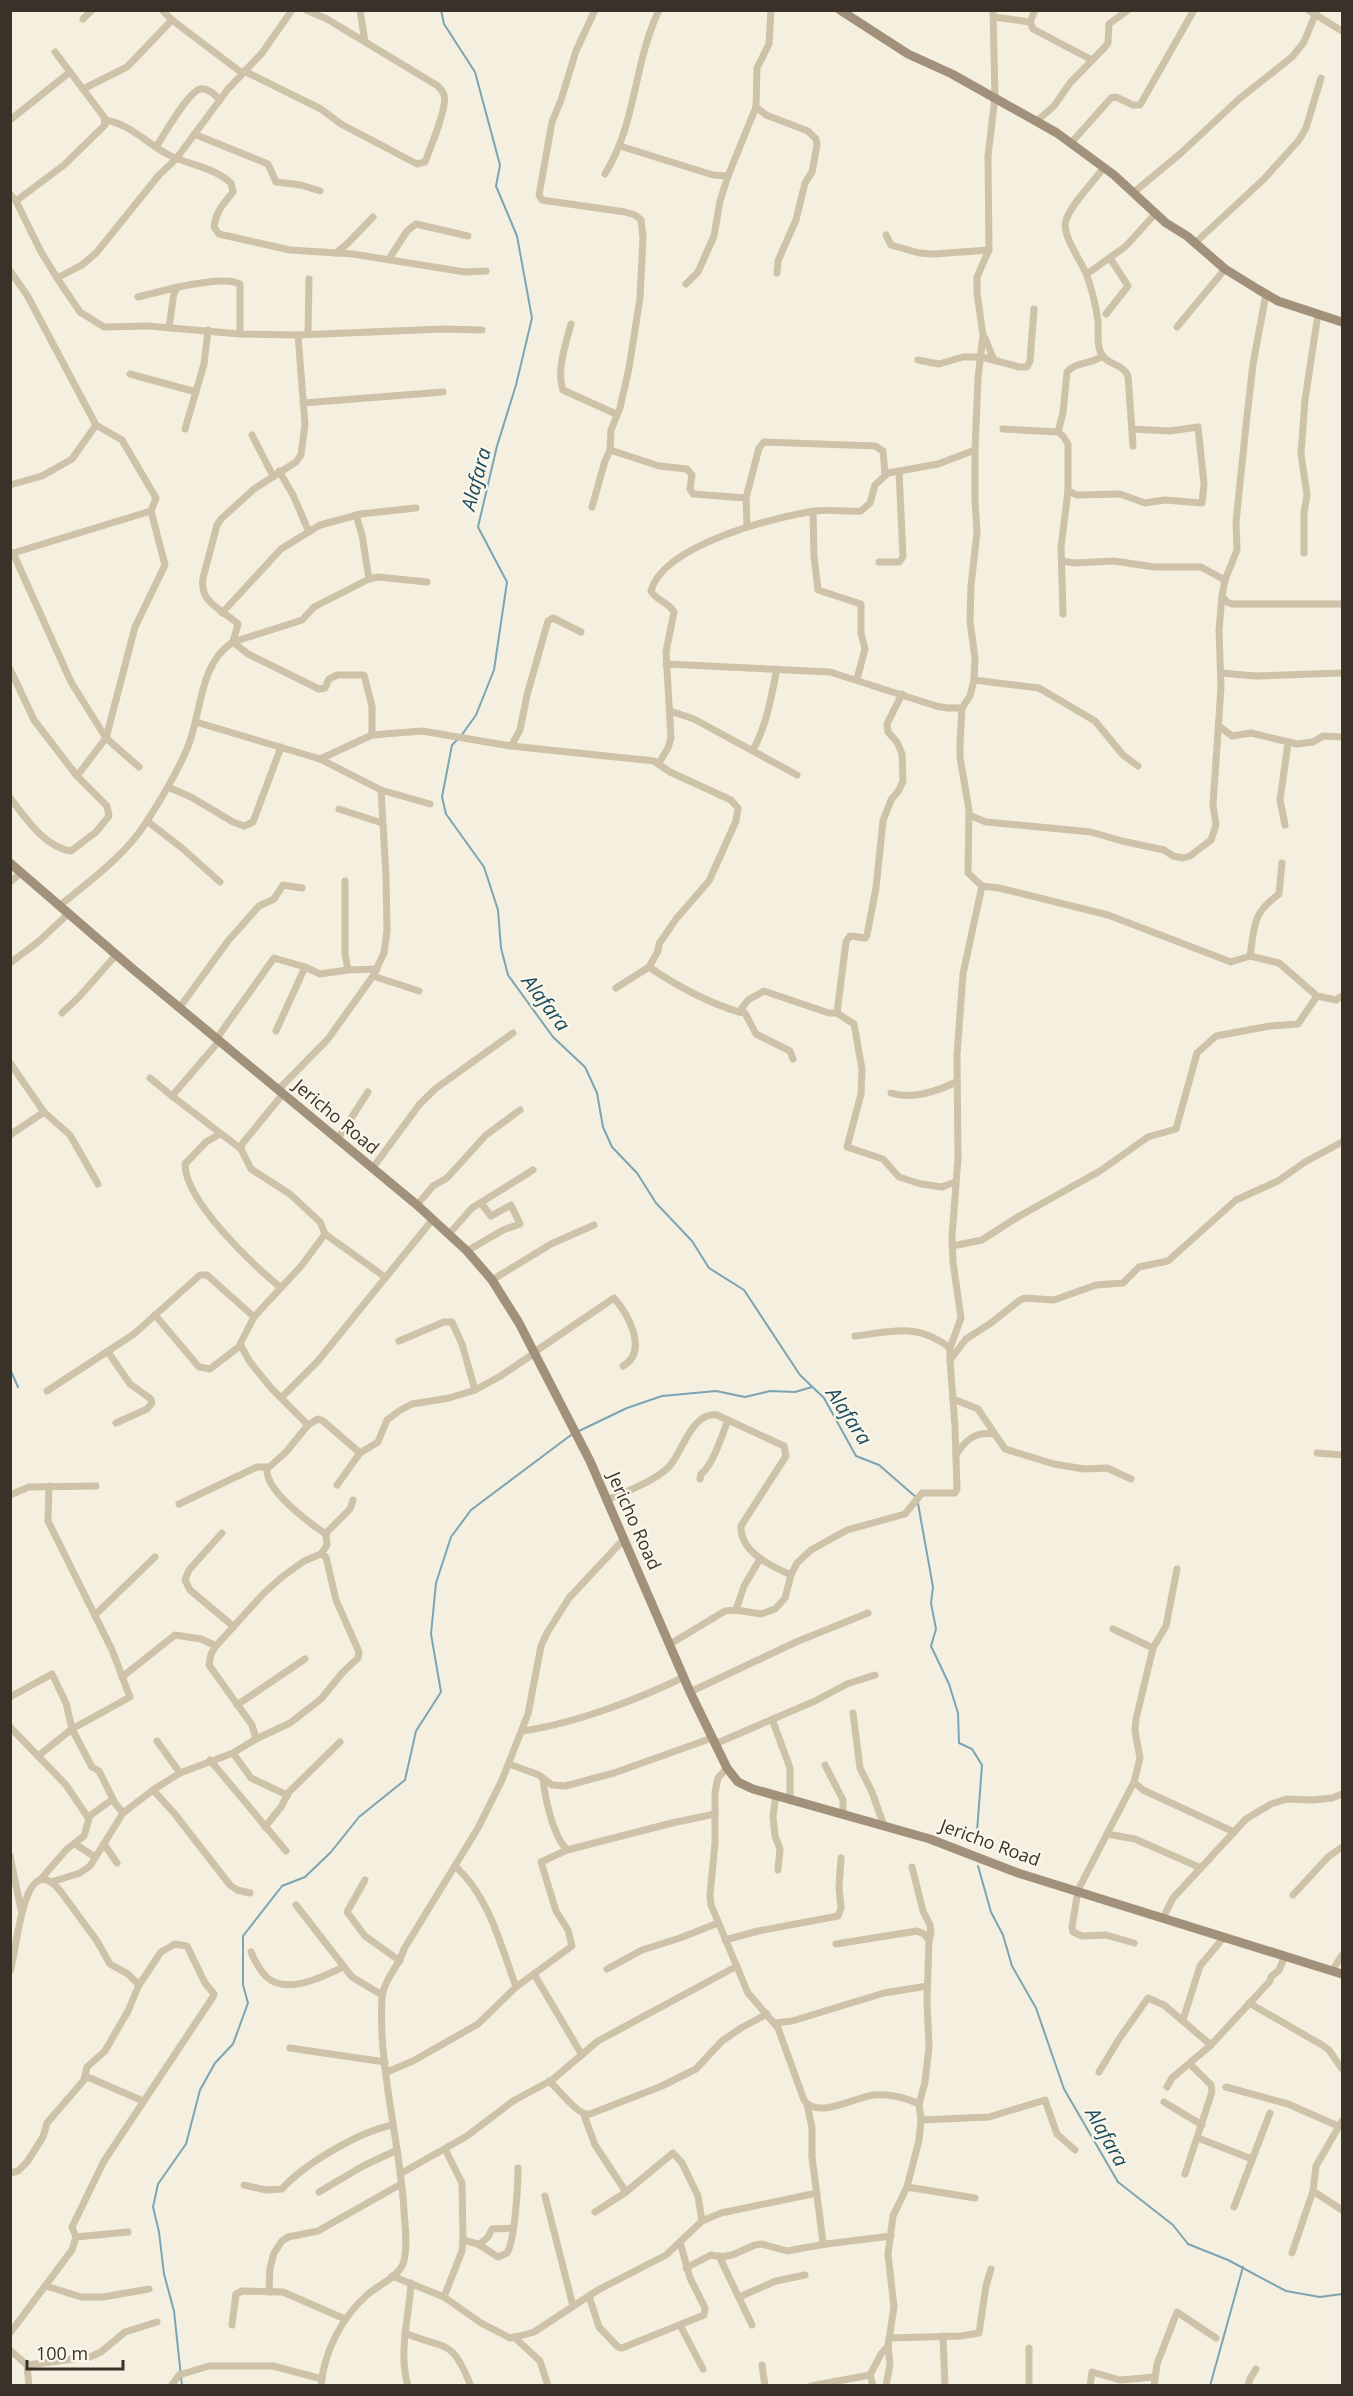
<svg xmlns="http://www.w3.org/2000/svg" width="1353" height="2396" font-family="'Open Sans',sans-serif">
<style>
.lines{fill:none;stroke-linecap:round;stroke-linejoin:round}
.stream{stroke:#7ba5b4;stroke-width:2}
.street{stroke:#cec2a9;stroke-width:7}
.secondary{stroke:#a2917a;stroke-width:9}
.labels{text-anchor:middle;stroke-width:4.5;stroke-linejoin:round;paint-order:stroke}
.street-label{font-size:18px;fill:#3a3229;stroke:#fbf7eb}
.water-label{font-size:20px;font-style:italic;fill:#1b4d60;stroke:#fbf7eb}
</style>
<rect width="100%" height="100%" fill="#f4efde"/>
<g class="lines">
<g class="stream">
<polyline points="441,10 444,24 475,72 500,165 496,186 517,236 532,318 516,385 497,446 478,527 507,582 494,670 476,715 461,736"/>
<polyline points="457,740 452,745 442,797 446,814 484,867 498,910 501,948 508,975 553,1037 585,1067 597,1093 603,1127 612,1147 637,1173 656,1203 692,1241 709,1268 744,1290 800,1375 824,1398 856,1456 879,1465 917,1498 933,1587 931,1603 936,1629 931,1646 949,1684 958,1713 959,1743 972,1749 982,1765 976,1845"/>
<polyline points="10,1369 18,1387"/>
<polyline points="579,1431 627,1408 662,1396 716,1391 745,1397 770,1391 795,1392 812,1387"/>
<polyline points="978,1866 991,1912 1003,1935 1012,1966 1036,2008 1064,2089 1118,2182 1173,2225 1188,2244 1228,2260 1286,2291 1320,2297 1342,2294"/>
<polyline points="182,2386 174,2311 164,2274 159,2232 153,2207 158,2184 186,2144 200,2090 215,2063 233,2044 248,2003 243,1985 243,1936 282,1886 305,1877 331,1852 359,1817 405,1780 416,1731 441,1692 431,1634 436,1583 451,1537 471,1510 571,1435"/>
<polyline points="1210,2386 1243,2267"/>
</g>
<g class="street">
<polyline points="162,10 172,20"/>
<polyline points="360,10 365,42"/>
<polyline points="1035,10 1030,22 1033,29 1092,60"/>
<polyline points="1308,10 1342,31"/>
<polyline points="994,17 1030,22"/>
<polyline points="83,19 92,10"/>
<path d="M244,71L321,109L341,124L417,164L425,162C430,149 448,106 444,95C443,92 440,88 438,86L327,19L306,10"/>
<polyline points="83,89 127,67 172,20 242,73"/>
<polyline points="756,107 766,115 808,131 816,139 817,145 812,172 805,183 796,220 778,261 777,273"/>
<polyline points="10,120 70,72"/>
<path d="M105,120C130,124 145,142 167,154C187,165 212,166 231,183L233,192C224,204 216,210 214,227L219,234L290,250L353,254L465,272L486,271"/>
<polyline points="1037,121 1054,106 1070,83 1105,47 1108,43 1109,24 1128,10"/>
<polyline points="194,134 268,164 276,182 301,185 320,191"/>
<polyline points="1071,143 1111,98 1116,97 1133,105 1140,105 1194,10"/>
<polyline points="620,146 713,175 728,176"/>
<path d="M156,147C165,134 187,93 200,89C208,87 215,95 220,100"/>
<path d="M1104,167C1093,183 1072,203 1066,220C1061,236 1082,261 1087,276C1092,290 1096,307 1098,321C1099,332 1096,344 1101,353C1107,366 1123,363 1128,376L1133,446"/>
<path d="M605,174C637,122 633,65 659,10"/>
<polyline points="1133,193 1181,153 1239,99 1292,57 1304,42 1317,10"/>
<polyline points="10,194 16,201 40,250 57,278 82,265 97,252 159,175 176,159 228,89 262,53 292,10"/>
<polyline points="16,201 64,165 105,125 104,117 55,52"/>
<polyline points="886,235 891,245 919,253 934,254 989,250"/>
<polyline points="1195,243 1264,179 1299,140 1306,128 1321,78"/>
<polyline points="336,253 348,243 373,217"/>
<polyline points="389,259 407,231 416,224 468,236"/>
<polyline points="10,271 27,295 96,425 72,459 42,476 10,485"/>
<polyline points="1087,274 1126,246 1155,214"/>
<polyline points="57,278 80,312 104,327 148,326 240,334 298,335 443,329 482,330"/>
<polyline points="686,284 698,272 714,236 720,201 728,176 756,107 757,68 769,44 771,10"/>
<polyline points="138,297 178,287"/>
<polyline points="1106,314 1128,286 1110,258"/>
<path d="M571,324C566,343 556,371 563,390L616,414"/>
<path d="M169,327L174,293L178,287C194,284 227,277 240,284V334"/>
<polyline points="1177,327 1225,269"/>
<polyline points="308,333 309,279"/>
<polyline points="985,338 994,360"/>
<polyline points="918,360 939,364 963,357 982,357 1019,367 1027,367 1030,361 1034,309"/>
<polyline points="130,374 196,392"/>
<polyline points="303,403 443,392"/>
<polyline points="185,429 204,364 208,330"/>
<polyline points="1003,429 1058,432 1063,436 1068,444 1068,491 1061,547 1063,614"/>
<path d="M1058,432L1063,413L1067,372C1077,361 1091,365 1102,356"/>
<polyline points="252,435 273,476"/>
<polyline points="610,450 659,466 687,469 692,475 690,489 693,494 746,498 747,527"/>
<polyline points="279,471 293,495 309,532"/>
<polyline points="1068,491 1077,495 1120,494 1145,503 1165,500 1202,503 1204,484 1198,427 1170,431 1132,429"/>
<polyline points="746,498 759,448 764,442 875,446 883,451 885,475"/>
<polyline points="592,507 605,461 610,450 611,430 620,408 629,368 640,298 643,237 641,220 635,215 625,212 542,200 539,195 552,122 561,100 576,51 595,10"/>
<polyline points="813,511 814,556 818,590 861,604 861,633 865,649 857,679"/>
<polyline points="356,515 362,535 369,579"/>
<polyline points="13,553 71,682 106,738 139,767"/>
<polyline points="1304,553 1304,513 1307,495 1301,454 1305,400 1318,314"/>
<polyline points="10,554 151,511 156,498 122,440 96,425"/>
<polyline points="1062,561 1075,563 1114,561 1154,567 1201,567 1225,580"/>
<polyline points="879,562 899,562 903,557 899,471"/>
<polyline points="1222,596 1227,602 1232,604 1342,604"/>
<polyline points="222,613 281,549 320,525 361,514 416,508"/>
<path d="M233,642L238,624C222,609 199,603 203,578L217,525L221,519L254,489L296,462L301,455L305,424L298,335"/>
<polyline points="233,642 248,654 319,689 325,688 329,679 337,675 364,675 372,706 372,735"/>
<polyline points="666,664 830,672 936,706 947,708 962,708"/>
<path d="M10,669L34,720L77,776L107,806L109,816L96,832L71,851C44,847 26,818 10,798"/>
<polyline points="1221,673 1256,676 1342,673"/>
<polyline points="974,680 1039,688 1095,721 1123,755 1138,766"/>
<polyline points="670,711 694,719 797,775"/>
<polyline points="196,722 320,759 381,790 430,804"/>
<polyline points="1219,726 1232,736 1251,733 1297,744 1313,742 1323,736 1342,737"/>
<polyline points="511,746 520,730 527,695 548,621 553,618 581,632"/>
<path d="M753,750C767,725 771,697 777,669"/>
<polyline points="320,759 372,735 422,731 511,746 654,761 670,772 731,800 738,808 736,821 709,881 676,919 659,944 658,951 649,967 616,988"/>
<path d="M659,763L668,748L671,738L666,652L674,612C669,602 656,601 651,591C663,545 774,517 815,511C830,509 845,512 861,511L870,503L875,485L888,473L938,464L975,450"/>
<polyline points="77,776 106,738 135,627 165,565 151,511"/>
<polyline points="168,787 191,797 233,822 244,826 253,822 281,747"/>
<polyline points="339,809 382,823"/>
<polyline points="969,815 986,822 1091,832 1122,841 1164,850 1173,856 1183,858 1190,856 1211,840 1216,825 1213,805 1221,687 1219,630 1222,596 1225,580 1237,550 1236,522 1247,416 1253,364 1266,294"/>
<polyline points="147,821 182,848 220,882"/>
<polyline points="1285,825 1280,800 1288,743"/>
<polyline points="345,881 345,954 348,970 377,969"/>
<polyline points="10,882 21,873"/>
<polyline points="982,886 999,888 1108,915 1231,962 1250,956 1279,963 1317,996 1336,1000 1342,996"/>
<path d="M59,906C90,881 126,855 147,821C162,798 176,774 187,749C202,715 198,664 233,642L302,620L314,607L369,579L378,577L427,582"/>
<path d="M1250,956C1255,924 1252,914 1279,894L1282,863"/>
<polyline points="10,963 38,942 68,914"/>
<path d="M649,967C677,986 706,1002 739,1012L748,1000L764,991L829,1013H837L854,1024L862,1069L861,1094L847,1147L883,1159L899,1177L921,1184L942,1187L955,1182"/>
<polyline points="373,976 419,991"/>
<polyline points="180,1007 228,941 259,906 274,899 283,885 302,888"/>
<polyline points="739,1012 745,1013 756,1034 790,1051 793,1059"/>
<polyline points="62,1013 79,997 116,955"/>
<polyline points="837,1013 846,942 850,936 865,938 867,935 876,888 883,821 891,800 899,790 903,781 902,754 897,742 888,732 887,724 902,694"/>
<polyline points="276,1031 305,967"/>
<polyline points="217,1038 274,958 305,967 320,974 348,970"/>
<polyline points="220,1040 172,1096 241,1149"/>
<polyline points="10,1063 44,1112 70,1135 98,1184"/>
<polyline points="150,1078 172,1096"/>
<polyline points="278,1090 328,1039 373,976 384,953 387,931 386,875 381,790"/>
<path d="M891,1093C911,1100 938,1091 956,1082"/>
<polyline points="283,1094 242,1144 241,1149 251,1169 290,1194 320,1222 325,1234 385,1277"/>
<path d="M220,1134L206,1142L185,1164C185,1201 252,1264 280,1287"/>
<polyline points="10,1135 44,1112"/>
<polyline points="337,1140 368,1092"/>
<polyline points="372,1169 419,1105 435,1089 513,1033"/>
<polyline points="417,1205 433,1186 447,1178 486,1135 520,1110"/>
<polyline points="449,1234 472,1208 533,1170"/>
<polyline points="952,1246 982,1240 1016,1218 1100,1171 1148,1137 1176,1129 1197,1053 1216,1036 1270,1026 1298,1024 1317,996"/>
<polyline points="467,1251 503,1230 520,1224 511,1205 491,1216 481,1203"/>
<polyline points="492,1280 551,1244 594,1225"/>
<polyline points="155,1315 199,1367 210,1369 240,1346"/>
<path d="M855,1336C892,1332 917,1322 950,1348"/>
<polyline points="399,1341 444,1322 452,1322 462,1344 475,1390"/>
<polyline points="108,1352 130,1384 151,1399 152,1403 147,1409 116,1423"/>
<path d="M533,1353L614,1298C628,1314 649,1351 623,1366"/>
<polyline points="950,1360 966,1339 991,1323 1020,1300 1025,1298 1054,1300 1096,1285 1123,1283 1139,1267 1168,1261 1236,1200 1278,1181 1305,1162 1342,1142"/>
<polyline points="47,1391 134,1334 200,1275 207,1275 254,1317"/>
<polyline points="282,1397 318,1361 433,1219"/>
<polyline points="953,1399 978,1409 1005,1449 1054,1464 1084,1469 1107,1468 1131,1479"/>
<polyline points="308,1425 271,1388 250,1362 240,1344 254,1317 302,1265 325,1234"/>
<polyline points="1317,1453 1342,1455"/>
<path d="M956,1455C966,1439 976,1431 994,1434"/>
<path d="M700,1479L701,1474C713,1465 722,1435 728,1420"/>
<polyline points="337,1485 360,1453 378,1442 387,1420 399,1411 412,1404 449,1398 475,1390 499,1377 533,1354"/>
<polyline points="10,1495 29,1487 96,1486"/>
<path d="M607,1500C625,1492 661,1479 672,1463C683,1448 694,1411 717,1415L784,1446L786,1456L741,1526C740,1552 771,1566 791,1575"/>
<polyline points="179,1504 257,1467 268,1467"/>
<polyline points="222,1533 189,1570 185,1580 190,1590 233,1626"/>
<polyline points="325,1534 350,1509 353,1500"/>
<polyline points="1177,1569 1166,1626 1153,1648 1136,1719 1135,1731 1140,1758 1134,1782 1143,1790 1234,1832"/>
<polyline points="736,1610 744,1586 760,1559"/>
<polyline points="95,1615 155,1557"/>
<polyline points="1113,1629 1153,1648"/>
<polyline points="670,1644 725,1611 736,1610 761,1614 775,1609 785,1598 791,1575 797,1563 811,1550 847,1530 905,1514 922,1493 955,1493 957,1489 955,1427 950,1360 950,1348 961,1318 953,1262 952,1237 958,1158 957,1055 963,974 982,886 968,873 969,810 960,757 960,743 962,708 970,696 974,680 975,658 970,622 971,586 977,532 975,501 975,450 978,378 983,335 977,293 977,277 989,250 988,156 995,97 993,10"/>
<polyline points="122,1677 175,1635 201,1639 216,1646"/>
<polyline points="690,1692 796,1642 868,1613"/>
<polyline points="10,1697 52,1674 66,1703 72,1729 92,1767 99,1771 115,1803 123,1813"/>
<polyline points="237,1705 305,1659"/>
<polyline points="853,1713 860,1768 872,1792 884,1826"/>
<polyline points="772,1719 790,1768 790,1799"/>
<polyline points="10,1727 66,1785 89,1819 84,1836 67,1849 40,1880"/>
<path d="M522,1731C573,1724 637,1700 684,1677"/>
<path d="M256,1739L252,1725L209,1665L211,1654L216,1646L264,1593L282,1577L304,1561L321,1554L327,1545L326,1534C309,1523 265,1490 267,1469L286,1452L308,1425L318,1419L323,1421L360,1453"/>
<polyline points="157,1741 180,1773"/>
<polyline points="715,1744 815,1701 847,1684 875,1675"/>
<polyline points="233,1753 251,1778 287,1795"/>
<polyline points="38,1756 72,1729 130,1697 112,1650 48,1521 49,1486"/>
<polyline points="210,1760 286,1851"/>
<polyline points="509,1764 539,1775 552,1785 565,1786 614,1773 712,1738"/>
<polyline points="825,1765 843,1800 843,1813"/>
<path d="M727,1768L718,1778L715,1792V1843L710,1895L711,1905L748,1993L778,2028L804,2100C818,2120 854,2097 874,2095C891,2094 904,2097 919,2104"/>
<path d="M543,1779C545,1798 553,1836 567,1850L672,1823L715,1814"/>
<polyline points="1134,1782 1078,1890 1072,1927 1073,1932 1082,1936 1106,1935 1134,1943"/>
<polyline points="153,1790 174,1813 230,1885 237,1890 250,1893"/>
<polyline points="776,1795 773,1816 775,1836 780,1849 778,1870"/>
<polyline points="88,1817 113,1799"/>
<polyline points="265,1827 281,1807 289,1792 340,1742"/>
<polyline points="1107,1834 1135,1839 1201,1868"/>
<polyline points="75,1844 95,1857"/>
<polyline points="104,1844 117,1863"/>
<polyline points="10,1856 21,1910"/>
<path d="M455,1866C489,1896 501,1946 516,1987"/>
<polyline points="365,1880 347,1912 365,1936 400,1961"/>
<polyline points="51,1882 80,1873 90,1866 123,1813 153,1790 180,1773 233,1753 256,1739 290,1723 321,1699 343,1672 358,1658 359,1652 336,1600 326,1557 321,1554"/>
<polyline points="1293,1895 1328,1857 1342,1847"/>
<polyline points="296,1905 352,1977 382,1995"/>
<polyline points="1163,1918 1173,1898 1246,1819 1271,1804 1287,1799 1313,1800 1332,1798 1342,1794"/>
<polyline points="725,1940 758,1931 838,1916 841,1908 839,1887 841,1858"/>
<polyline points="836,1944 917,1931 924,1934 929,1940"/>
<path d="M251,1952C254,1959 258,1967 263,1973C282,1998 322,1977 343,1967"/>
<polyline points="607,1969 642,1950 680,1938 718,1923"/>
<path d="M10,1971C17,1955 22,1842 61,1892L97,1941L110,1964L128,1974L139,1985"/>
<polyline points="1332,1971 1342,1955"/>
<polyline points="534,1974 582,2055"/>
<polyline points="1249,2003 1322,2045 1329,2050 1342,2069"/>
<polyline points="1183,2020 1200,1966 1224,1937"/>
<polyline points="775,2023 792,2021 884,1993 927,1986"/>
<polyline points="290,2048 385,2062"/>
<polyline points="387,2072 413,2061 478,2024 516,1987 572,1946 568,1930 556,1911 541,1862 567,1850"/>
<polyline points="1099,2072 1119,2039 1148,1998 1164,2005 1211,2045"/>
<polyline points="84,2080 86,2077 90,2078 143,2101"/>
<path d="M549,2081C560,2090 577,2116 590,2114L662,2086L696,2069L722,2041L741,2028L767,2014"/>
<polyline points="1167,2087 1172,2078 1211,2045 1270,1981 1271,1977 1279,1970 1285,1956"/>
<polyline points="1226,2087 1288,2104 1338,2126"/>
<polyline points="1164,2102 1202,2125"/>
<polyline points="807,2104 812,2128 812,2157 823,2242 826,2244 891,2236"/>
<polyline points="584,2115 595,2145 626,2192"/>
<polyline points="921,2120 989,2117 1045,2100 1057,2134 1075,2150"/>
<polyline points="1198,2138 1252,2159"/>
<polyline points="10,2173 18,2171 27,2162 43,2137 47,2123 84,2080 87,2067 105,2051 128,2011 139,1985 161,1952 175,1944 187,1946 205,1983 214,1994 213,1997 104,2161 72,2227 76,2237 72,2250 10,2333"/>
<polyline points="400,2174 467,2136 513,2101 552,2080 598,2041 737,1966"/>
<polyline points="1185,2174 1212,2092 1211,2085 1190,2064"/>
<path d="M244,2185L266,2190L282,2189C304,2164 360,2131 393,2125"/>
<polyline points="907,2187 975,2198"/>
<polyline points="1313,2191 1342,2210"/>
<polyline points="319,2192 363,2166 397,2150"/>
<polyline points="545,2196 573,2306"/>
<polyline points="1234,2207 1270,2113"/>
<polyline points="595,2212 626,2192 673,2153 682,2163 698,2196 702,2221"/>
<polyline points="76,2237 128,2232"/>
<path d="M463,2240L478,2244L498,2257L507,2253C515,2241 518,2184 518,2168"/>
<polyline points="479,2245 488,2237 492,2229 513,2228"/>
<polyline points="1292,2253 1313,2191 1316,2166 1342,2121"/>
<polyline points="719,2256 752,2325"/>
<polyline points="686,2268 711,2255 721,2257 732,2255 755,2245 762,2244 787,2251 826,2244"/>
<polyline points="392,2276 444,2297 481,2323 510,2338 520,2336 534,2332 598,2290 666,2255 702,2221 721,2213 817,2193"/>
<polyline points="46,2286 81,2297 103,2297 149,2289"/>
<polyline points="269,2292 270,2268 274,2253 282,2241 288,2237 318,2231 401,2184"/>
<polyline points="589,2296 599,2327 618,2347 622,2348 704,2315 705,2308 690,2278 680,2242"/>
<polyline points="444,2297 462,2251 463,2240 462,2183 445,2149"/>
<polyline points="739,2297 776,2281 805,2275"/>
<polyline points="232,2325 236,2294 242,2291 283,2292 345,2319"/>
<polyline points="680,2325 703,2369"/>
<path d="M405,2333C448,2351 451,2337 471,2386"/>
<polyline points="943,2336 945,2386"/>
<polyline points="514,2337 540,2361 548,2386"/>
<polyline points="889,2338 961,2336 979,2333 986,2286 991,2269"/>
<polyline points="10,2350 27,2365 29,2386"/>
<polyline points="27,2365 90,2357 101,2352 125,2332 157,2322"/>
<polyline points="762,2365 765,2386"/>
<polyline points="870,2375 881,2354 888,2346"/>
<polyline points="870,2375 873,2386"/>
<polyline points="171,2386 179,2375 209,2366 273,2366 322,2379"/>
<path d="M321,2386C324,2351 342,2317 368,2294C379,2285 401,2275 404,2261C408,2245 405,2227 404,2211C400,2140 378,2069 382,1998C384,1978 399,1967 404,1949L478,1828L502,1780L528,1714L541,1646L547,1633L569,1598L624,1539"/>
<path d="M408,2386C398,2353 409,2317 411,2283"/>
<polyline points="811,2386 870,2375"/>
<polyline points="886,2386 890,2364 888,2346 894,2307 888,2254 893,2216 907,2187 919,2140 921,2120 919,2104 925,2082 929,2047 927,2001 929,1940 931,1934 930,1925 923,1911 912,1867"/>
<polyline points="1029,2386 1029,2348"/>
<polyline points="1090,2386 1092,2372 1120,2380 1155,2377"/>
<polyline points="1154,2386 1157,2364 1177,2312 1216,2338"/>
<polyline points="1248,2386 1250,2379 1256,2369"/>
</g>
<g class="secondary">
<polyline points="840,10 908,54 952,74 1057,133 1114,175 1166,223 1187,236 1225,269 1259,290 1278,301 1342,322"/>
<polyline points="10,863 134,970 417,1205 467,1251 492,1280 519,1323 590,1461 690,1692 727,1768 738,1782 753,1789 930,1839 1018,1873 1342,1974"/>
</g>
</g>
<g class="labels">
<g class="street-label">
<text transform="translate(336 1117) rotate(40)" y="6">Jericho Road</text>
<text transform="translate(634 1521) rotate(66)" y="6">Jericho Road</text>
<text transform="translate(990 1843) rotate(20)" y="6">Jericho Road</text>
</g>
<g class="water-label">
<text transform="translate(476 479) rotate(-75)" y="7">Alafara</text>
<text transform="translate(546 1003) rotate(53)" y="7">Alafara</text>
<text transform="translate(849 1416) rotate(56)" y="7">Alafara</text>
<text transform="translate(1107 2137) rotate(60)" y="7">Alafara</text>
</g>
</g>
<rect width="1353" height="2396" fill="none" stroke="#3a3229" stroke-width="24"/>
<path d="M27 2360v9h96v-9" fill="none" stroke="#3a3229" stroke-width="3"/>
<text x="36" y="2360" font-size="18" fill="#3a3229" stroke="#fbf7eb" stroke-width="4.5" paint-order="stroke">100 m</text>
</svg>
